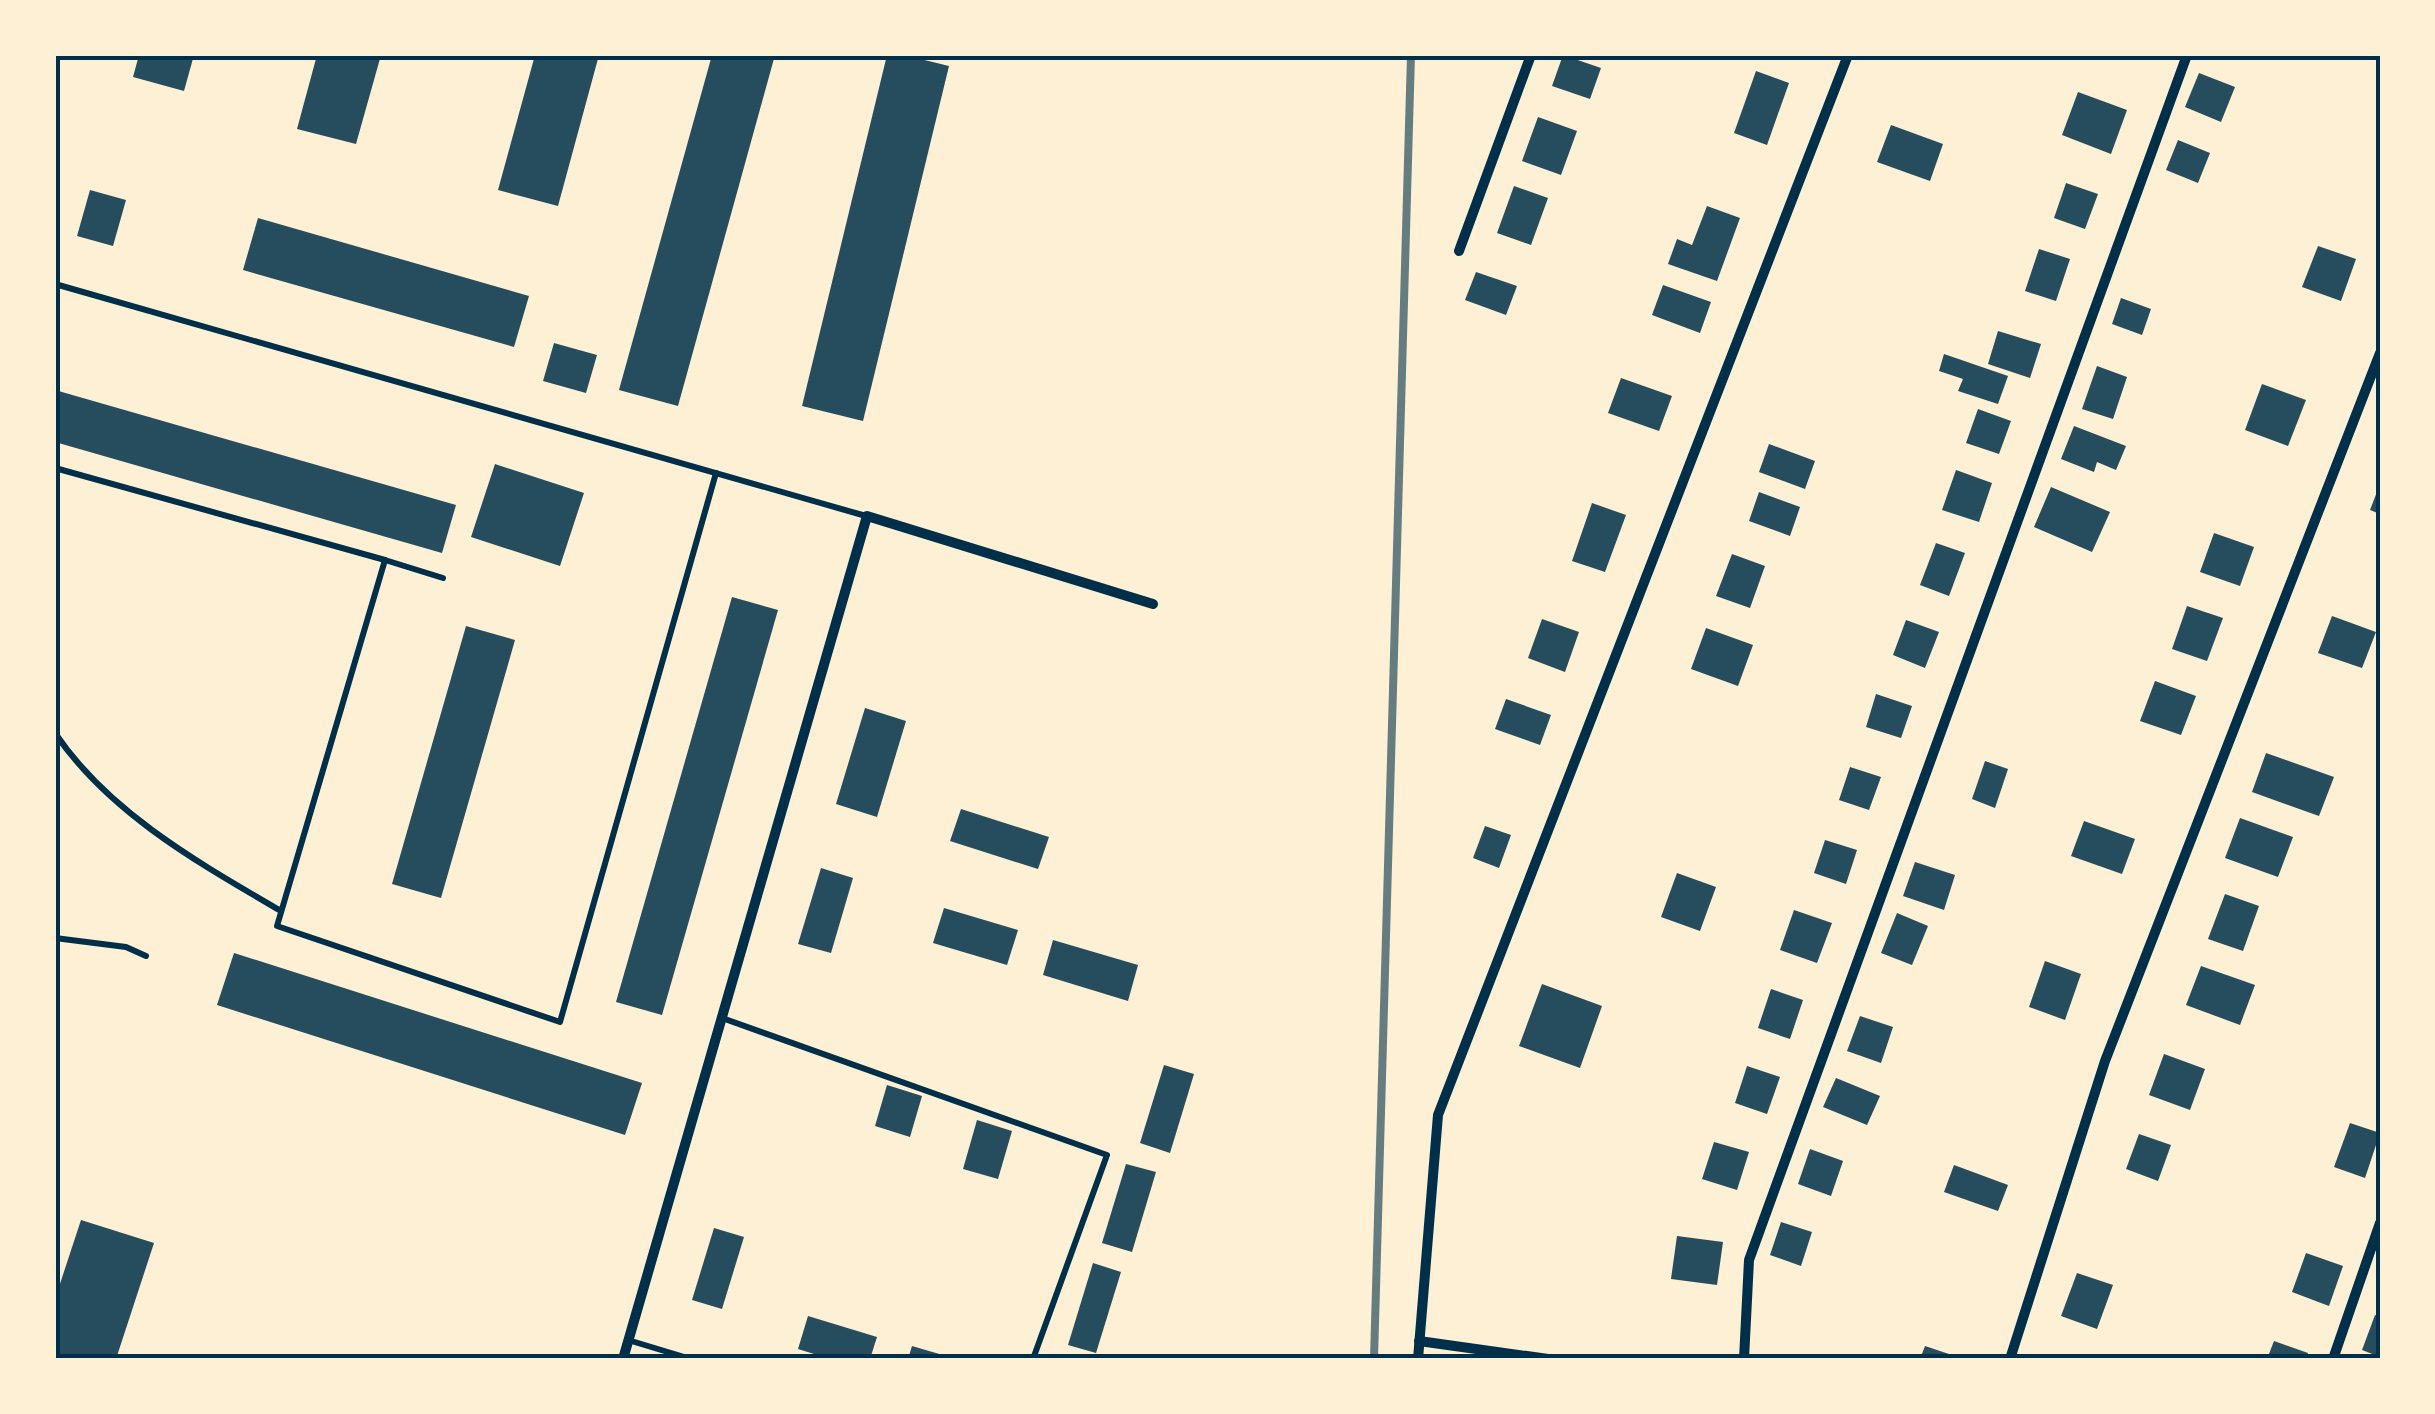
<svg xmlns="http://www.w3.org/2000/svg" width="2435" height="1414" font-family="'Open Sans',sans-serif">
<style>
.building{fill:#264d5e}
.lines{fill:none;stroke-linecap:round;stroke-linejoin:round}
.service{stroke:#003049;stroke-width:6}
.minor{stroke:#003049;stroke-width:10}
.rail{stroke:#657d81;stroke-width:8}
.neatline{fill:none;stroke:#003049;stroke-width:4}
</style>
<rect width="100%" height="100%" fill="#fdf0d5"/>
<g class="building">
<polygon points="139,55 194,55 184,91 133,77"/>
<polygon points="317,55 381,55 356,144 297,129"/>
<polygon points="535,55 599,55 558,206 498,190"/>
<polygon points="712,55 775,55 678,406 619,390"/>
<polygon points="887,55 904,55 949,66 863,421 802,406"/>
<polygon points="1563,55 1601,68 1590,99 1552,86"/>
<polygon points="1756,71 1789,83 1767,145 1734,133"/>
<polygon points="2199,73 2235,87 2221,122 2185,107"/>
<polygon points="2078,92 2127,110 2111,154 2062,135"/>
<polygon points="1538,117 1577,131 1561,175 1522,161"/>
<polygon points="1891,125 1943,144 1930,181 1877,162"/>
<polygon points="2178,140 2210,153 2198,183 2166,170"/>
<polygon points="2066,183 2098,194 2085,229 2054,218"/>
<polygon points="1514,186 1548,198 1531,245 1497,233"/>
<polygon points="90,190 126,200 113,246 77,236"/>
<polygon points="1707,206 1740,218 1717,281 1668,264 1677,239 1692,245"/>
<polygon points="258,218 529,296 514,347 243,270"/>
<polygon points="2318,246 2356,259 2341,301 2302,287"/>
<polygon points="2039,249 2070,259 2056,301 2025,291"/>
<polygon points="1476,272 1517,286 1506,315 1465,300"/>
<polygon points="1663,285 1711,302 1700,333 1652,315"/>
<polygon points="2121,298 2151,309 2142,335 2112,324"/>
<polygon points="1998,331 2041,344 2030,378 1988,364"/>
<polygon points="554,343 597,355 586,393 543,381"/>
<polygon points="1944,354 2008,376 1998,404 1958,391 1963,379 1939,371"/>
<polygon points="2097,366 2127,377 2113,419 2082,409"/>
<polygon points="1621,378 1672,396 1659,431 1608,413"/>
<polygon points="2262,384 2306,400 2288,446 2245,430"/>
<polygon points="55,390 456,505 442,553 55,442"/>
<polygon points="1978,409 2011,421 1999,454 1966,443"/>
<polygon points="2074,426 2126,446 2116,470 2097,462 2094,472 2061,459"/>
<polygon points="1769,444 1815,461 1805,489 1759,472"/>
<polygon points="495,464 584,493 560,566 471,537"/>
<polygon points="1956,470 1992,483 1979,522 1942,510"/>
<polygon points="2380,484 2380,514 2370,510"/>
<polygon points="2051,487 2110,512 2092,552 2034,527"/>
<polygon points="1759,492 1800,507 1790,536 1749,521"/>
<polygon points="1592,503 1626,515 1605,572 1572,561"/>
<polygon points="2214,533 2254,547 2240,586 2200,572"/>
<polygon points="1936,543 1965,553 1949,596 1920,585"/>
<polygon points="1732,554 1765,566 1750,608 1716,596"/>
<polygon points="732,597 778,610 662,1015 616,1002"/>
<polygon points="2187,606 2223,618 2207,661 2172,649"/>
<polygon points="2332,616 2376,632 2362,668 2318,653"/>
<polygon points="1542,619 1579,632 1565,672 1528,658"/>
<polygon points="1906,620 1939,632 1925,668 1893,655"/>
<polygon points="466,626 515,640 441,898 392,884"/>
<polygon points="1706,628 1753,645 1738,686 1691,669"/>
<polygon points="2155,681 2196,696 2181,735 2140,721"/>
<polygon points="1876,694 1912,706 1901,738 1866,727"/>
<polygon points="1506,699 1551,715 1540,745 1495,729"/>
<polygon points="865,708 906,721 877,817 836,804"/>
<polygon points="2266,753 2334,777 2319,816 2252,792"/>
<polygon points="1985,761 2008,769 1995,808 1972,799"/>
<polygon points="1850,767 1881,777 1869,810 1839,800"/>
<polygon points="961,809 1049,837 1038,869 950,841"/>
<polygon points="2240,818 2293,837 2278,877 2225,858"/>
<polygon points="2084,821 2135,839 2122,874 2071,856"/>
<polygon points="1485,826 1511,835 1499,868 1473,858"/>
<polygon points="1825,840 1857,850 1846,884 1814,873"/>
<polygon points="1915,862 1955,875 1944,910 1903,896"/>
<polygon points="821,868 853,878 831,953 798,944"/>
<polygon points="1677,873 1716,887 1700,931 1661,917"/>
<polygon points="2225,894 2259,906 2243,951 2208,939"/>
<polygon points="944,908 1018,930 1007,965 933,943"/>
<polygon points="1794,910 1832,923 1817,963 1780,950"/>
<polygon points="1897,913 1928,926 1912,965 1881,953"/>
<polygon points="1053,940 1138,965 1128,1001 1043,975"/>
<polygon points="234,953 642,1083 625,1135 217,1005"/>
<polygon points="2045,961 2081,974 2065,1020 2029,1007"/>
<polygon points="2201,966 2255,985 2240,1025 2186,1005"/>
<polygon points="1542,984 1602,1006 1580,1068 1519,1046"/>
<polygon points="1771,989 1803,1000 1790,1039 1758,1028"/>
<polygon points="1860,1016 1893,1027 1881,1063 1847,1051"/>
<polygon points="2164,1054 2205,1069 2190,1110 2149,1095"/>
<polygon points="1164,1065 1194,1074 1170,1153 1140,1143"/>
<polygon points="1747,1066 1780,1077 1767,1114 1735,1103"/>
<polygon points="1836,1078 1880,1096 1867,1125 1823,1107"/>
<polygon points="887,1085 922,1096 910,1137 875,1126"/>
<polygon points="977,1120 1012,1131 998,1179 963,1169"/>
<polygon points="2350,1123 2380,1133 2365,1178 2334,1167"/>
<polygon points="2139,1134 2171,1145 2158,1181 2126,1169"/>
<polygon points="1714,1142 1749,1152 1737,1190 1702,1179"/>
<polygon points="1810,1149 1843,1161 1831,1196 1798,1184"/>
<polygon points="1126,1164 1156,1172 1132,1252 1102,1243"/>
<polygon points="1954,1165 2008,1185 1998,1211 1944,1192"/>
<polygon points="81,1220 154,1243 116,1359 55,1359 55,1299"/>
<polygon points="1781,1222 1812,1232 1801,1266 1770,1255"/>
<polygon points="714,1228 744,1237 722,1309 692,1300"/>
<polygon points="1677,1236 1723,1242 1717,1285 1671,1279"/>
<polygon points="2306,1253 2343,1266 2329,1306 2292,1292"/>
<polygon points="1093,1263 1121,1272 1096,1353 1068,1345"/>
<polygon points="2077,1273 2113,1285 2097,1329 2061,1316"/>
<polygon points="2375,1315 2380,1317 2380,1357 2362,1350"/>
<polygon points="808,1316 877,1337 870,1359 830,1359 798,1349"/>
<polygon points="2274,1341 2308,1353 2306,1359 2267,1359"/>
<polygon points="912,1346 953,1358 953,1359 908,1359"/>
<polygon points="1925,1346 1961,1358 1961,1359 1920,1359"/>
</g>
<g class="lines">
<g class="service">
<polyline points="55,284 866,516"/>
<polyline points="55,468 385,560"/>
<polyline points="443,578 385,560 277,926 560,1022 716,473"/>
<path d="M55,733C109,813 199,863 281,911"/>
<polyline points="55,938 126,947 146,956"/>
<polyline points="722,1018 1107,1155 1033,1359"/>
<polyline points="628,1340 691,1359"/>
</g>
<g class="minor">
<polyline points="1459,251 1531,55"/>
<polyline points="1419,1341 1548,1359"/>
<polyline points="623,1359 867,516 1153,604"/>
<polyline points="1418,1359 1438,1115 1848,55"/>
<polyline points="1744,1359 1749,1260 2187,55"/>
<polyline points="2010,1359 2105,1061 2380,353"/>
<polyline points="2333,1359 2380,1223"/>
</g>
<polyline class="rail" points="1374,1359 1411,55"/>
</g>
<rect width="2435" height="1414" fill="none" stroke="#fdf0d5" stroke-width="115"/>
<rect x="58" y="58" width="2320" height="1298" class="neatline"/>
</svg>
